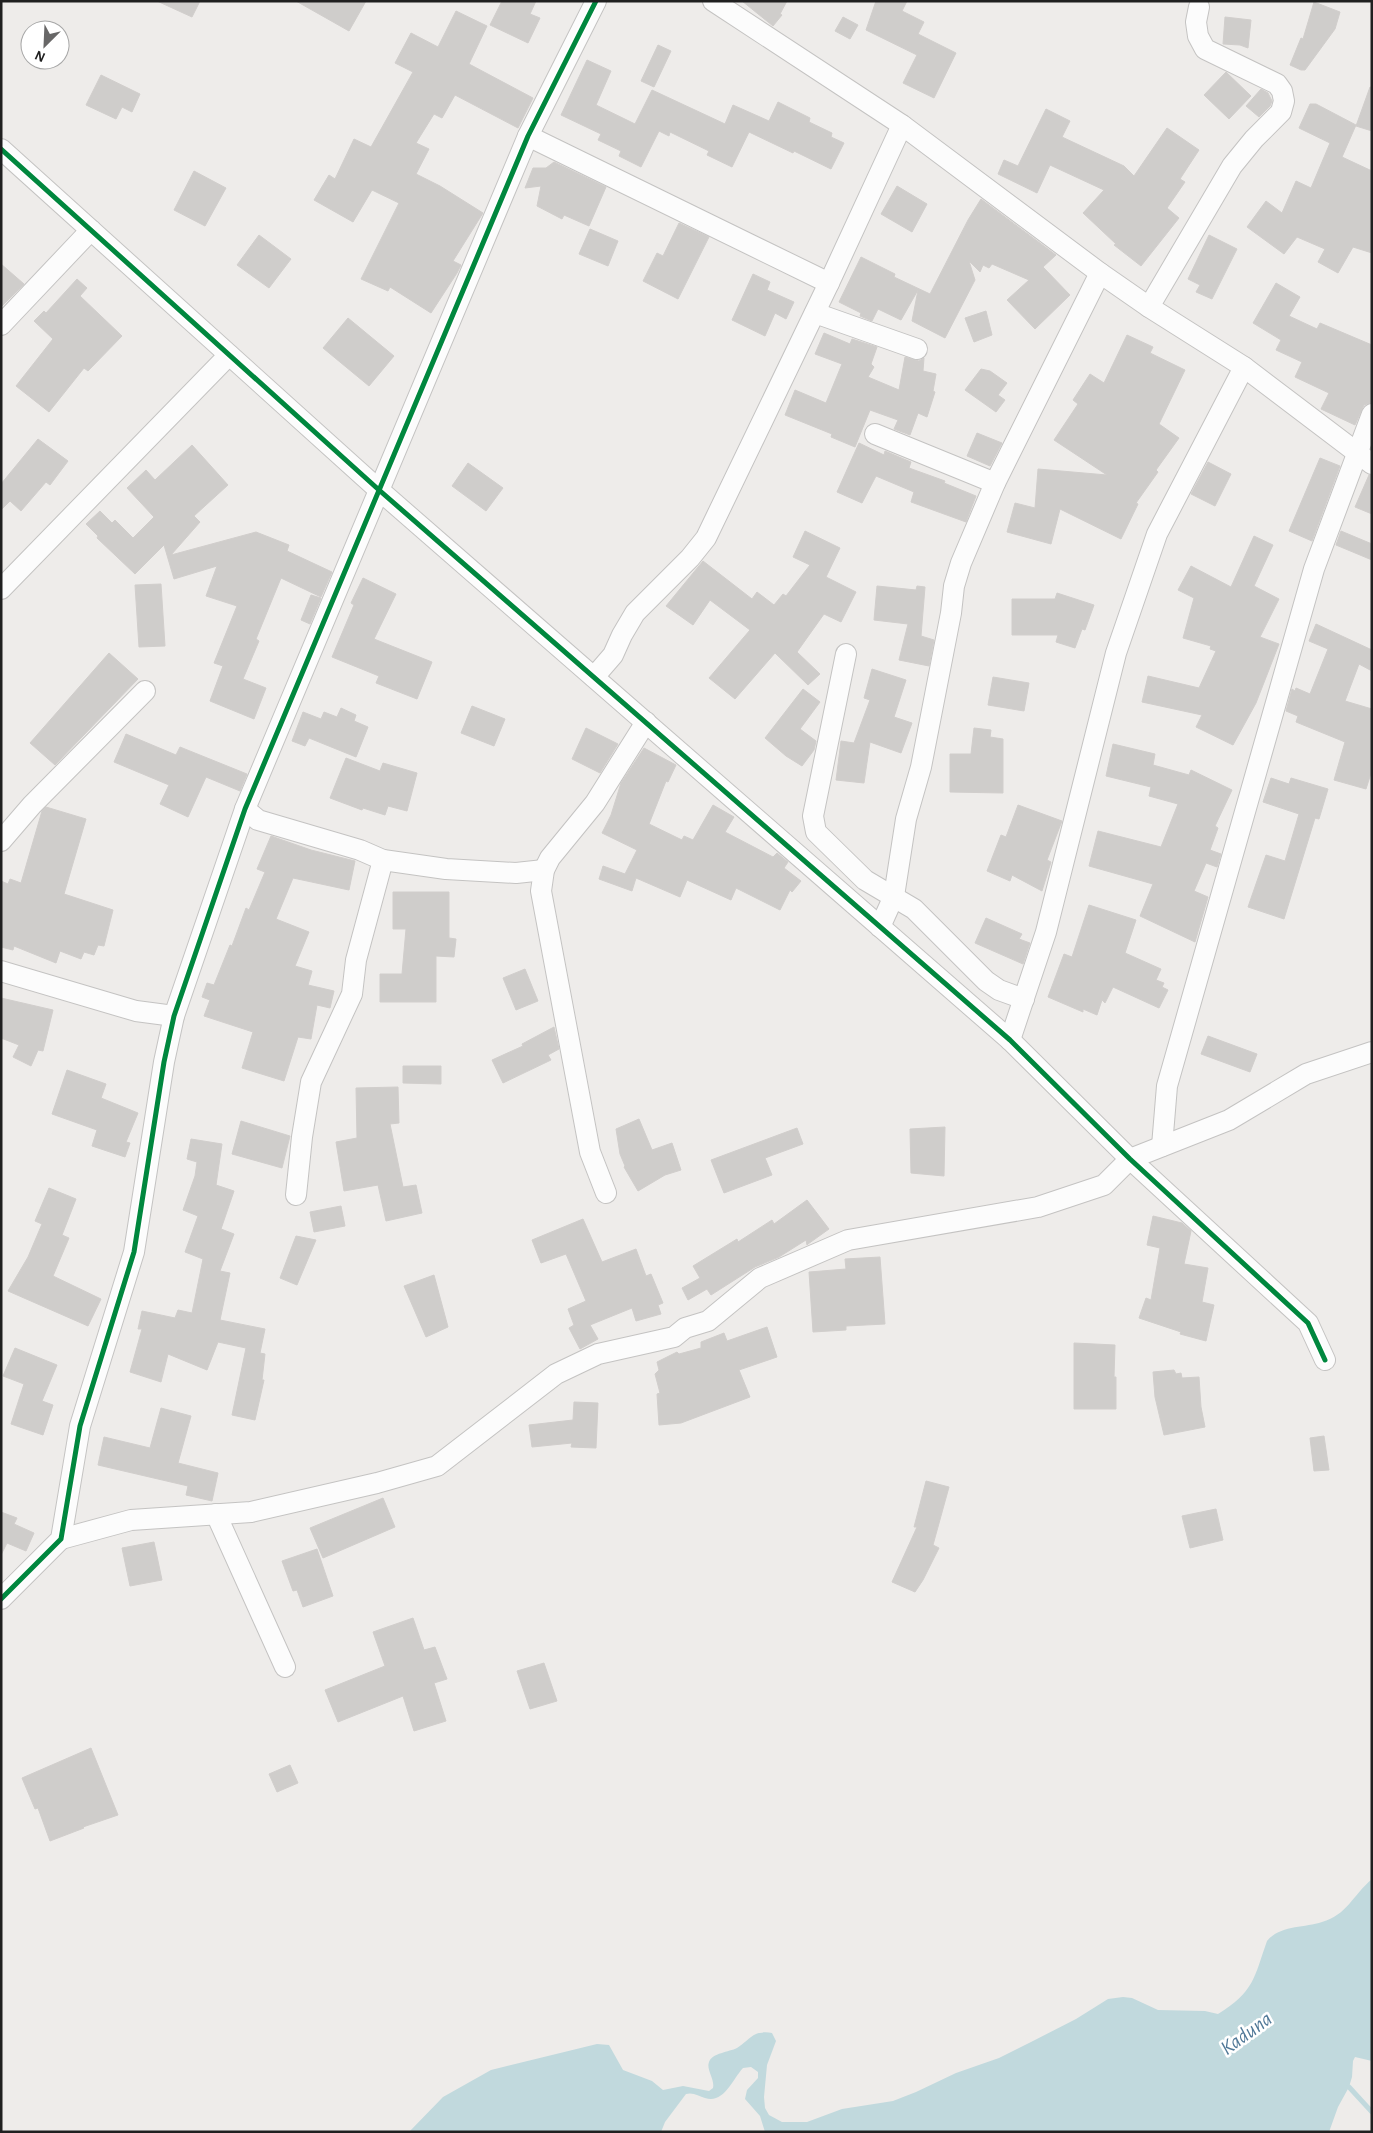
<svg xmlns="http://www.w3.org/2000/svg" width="1373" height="2133" font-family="'Alegreya Sans',sans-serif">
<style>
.water{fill:#c1d9dd}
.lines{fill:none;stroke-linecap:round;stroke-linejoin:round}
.stream{stroke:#c1d9dd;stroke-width:5}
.building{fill:#cfcdcb;stroke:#d1cecc}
.minor-casing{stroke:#c4c3c2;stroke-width:22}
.minor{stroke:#fcfcfc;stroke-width:20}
.cycleway-casing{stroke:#fff;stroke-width:8}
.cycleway{stroke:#00873e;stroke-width:5}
.labels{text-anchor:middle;stroke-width:5;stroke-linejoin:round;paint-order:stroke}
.water-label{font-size:21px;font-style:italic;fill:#507897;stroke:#fff}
</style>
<rect width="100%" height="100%" fill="#eeecea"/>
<path class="water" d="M1372,1879V2061L1355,2057L1353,2061L1352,2077L1349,2087L1338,2107L1329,2132H765L760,2116L745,2099L747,2090L758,2078V2072L751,2067L743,2068C732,2080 724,2104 705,2098C699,2096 693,2092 686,2094L665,2122L661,2132H409L443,2097L491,2070L597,2044L609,2045L623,2070L652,2081L663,2090L683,2086L709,2091L713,2088C715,2079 706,2070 709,2062C712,2053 729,2052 737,2048C744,2044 749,2037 756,2034C761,2032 767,2032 772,2033L776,2041L767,2065L764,2097L765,2108L769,2115L782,2122H807L842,2109L893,2101L916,2092L956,2073L999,2058L1031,2042L1076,2019L1108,1999L1123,1997L1132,1998L1158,2010L1205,2011L1218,2014C1254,1992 1254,1978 1267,1941C1280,1925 1304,1928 1322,1922C1347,1915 1353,1895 1372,1879Z"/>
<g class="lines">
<polyline class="stream" points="1349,2087 1372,2112"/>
</g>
<g class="building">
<polygon points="157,1 200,1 192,17"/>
<polygon points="296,1 366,1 349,31"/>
<polygon points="502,1 536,1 530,14 540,18 528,43 490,25"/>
<polygon points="742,1 787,1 780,14 782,15 773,26"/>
<polygon points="876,1 907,1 902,11 924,22 918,34 956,53 934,98 903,83 917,55 866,30"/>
<polygon points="1314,2 1340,12 1335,29 1305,70 1301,70 1290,65 1301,38 1303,39"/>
<polygon points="456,11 487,26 469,64 533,98 518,128 455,95 442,118 434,114 416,143 429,149 416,174 440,186 483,213 453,261 461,265 457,273 431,313 390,287 388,291 361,279 399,203 372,190 353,222 314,200 329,175 335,179 354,139 371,147 413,72 395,63 411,33 438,47"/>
<polygon points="843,17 858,25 850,39 835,31"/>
<polygon points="1225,17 1251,20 1248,48 1240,45 1223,44"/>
<polygon points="658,45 671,51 654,87 641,81"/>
<polygon points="587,60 611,71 596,105 635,124 652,90 725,124 733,105 769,121 778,102 810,118 809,122 832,133 831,137 844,143 831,169 794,151 793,153 749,132 732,167 707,155 709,151 670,132 669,136 659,131 641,167 619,156 621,151 598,140 601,134 561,115"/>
<polygon points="1226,72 1251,96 1229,119 1204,95"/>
<polygon points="101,75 140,94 132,112 122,107 116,119 86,105"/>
<polygon points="1370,87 1372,87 1372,131 1356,126"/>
<polygon points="1261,89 1268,93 1272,101 1270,106 1259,117 1246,106"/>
<polygon points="1310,104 1316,104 1356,125 1342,157 1372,171 1372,253 1353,247 1338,273 1318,262 1325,249 1297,237 1284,254 1247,227 1266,201 1282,213 1296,181 1311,188 1330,143 1299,128"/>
<polygon points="1046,109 1070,121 1062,137 1124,166 1134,176 1167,128 1199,150 1180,179 1185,182 1167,208 1179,218 1141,266 1114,245 1116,244 1083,213 1104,190 1050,165 1037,193 998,174 1004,160 1018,166"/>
<polygon points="554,162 606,187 589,226 564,215 562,219 537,206 541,186 525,188 533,168 546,168"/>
<polygon points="194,171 226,188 205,226 174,210"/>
<polygon points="897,186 927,204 912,232 881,214"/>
<polygon points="981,199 1056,255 1043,267 1070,295 1035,329 1007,300 1029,280 992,264 989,268 983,265 980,272 969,261 975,280 945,338 912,321 918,290 901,320 878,309 872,321 860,316 861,313 839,302 861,257 895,274 894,277 930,294 968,220"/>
<polygon points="679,223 709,237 678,299 643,281 657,253 663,256"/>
<polygon points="590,229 618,241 608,266 579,254"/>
<polygon points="259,235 291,259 269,288 237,265"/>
<polygon points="1209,235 1237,249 1212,299 1196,292 1200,285 1188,279"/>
<polygon points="1,264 24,284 1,307"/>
<polygon points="753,274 770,282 767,290 794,302 786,319 775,313 765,336 732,320"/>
<polygon points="77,279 87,288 80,296 122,336 88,371 84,368 49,412 16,386 53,339 34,321 44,311 46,313"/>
<polygon points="1276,283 1300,297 1289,316 1317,329 1320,323 1372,345 1372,402 1364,405 1355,425 1321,409 1329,393 1295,377 1302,362 1276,350 1281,340 1253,323"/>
<polygon points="986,311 992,335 974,342 965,318"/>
<polygon points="348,318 394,356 369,386 323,348"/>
<polygon points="824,333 850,344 852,339 877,347 871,364 874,367 868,377 899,390 905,357 919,361 924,358 923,371 936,374 933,391 935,392 927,417 918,413 910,435 894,429 898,420 870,410 855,447 831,437 832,434 785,415 795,390 826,403 842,364 815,354"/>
<polygon points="1127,335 1153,347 1150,353 1185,370 1159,424 1179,438 1156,470 1158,472 1136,503 1138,504 1121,539 1060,509 1051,544 1007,532 1015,503 1035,508 1038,469 1107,475 1054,440 1078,404 1073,400 1090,374 1104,383"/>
<polygon points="981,369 990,371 1007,383 998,395 1005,400 996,412 965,390"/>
<polygon points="977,433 1002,443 990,466 967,456"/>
<polygon points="38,439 68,461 50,485 46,482 21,511 10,501 1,510 1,484"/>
<polygon points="859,443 884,455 885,451 911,462 909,468 945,481 944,483 976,496 966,522 911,502 914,492 876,476 862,503 837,492"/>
<polygon points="192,445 228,485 194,516 200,522 171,555 256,532 289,545 287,551 332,572 321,597 281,578 256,639 259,641 243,679 266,688 254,719 210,701 223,666 214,663 237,606 206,596 217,566 174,579 164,545 135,574 97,538 98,536 86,524 100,511 112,523 115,520 133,538 154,517 127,488 146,470 155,480"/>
<polygon points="1320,458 1340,466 1312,541 1289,531"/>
<polygon points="1208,462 1231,474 1215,506 1191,494"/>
<polygon points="468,463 503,488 486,511 452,486"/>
<polygon points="1369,475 1372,476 1372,514 1355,507"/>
<polygon points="805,531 840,548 826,577 856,592 841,622 824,614 797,652 820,674 808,685 775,653 735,699 709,678 750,630 710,600 693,625 666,606 703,561 752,599 757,592 774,605 783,594 786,596 810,565 793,557"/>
<polygon points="1341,531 1372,544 1372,560 1336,545"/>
<polygon points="1254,536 1273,545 1254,586 1279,599 1260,637 1279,644 1256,703 1233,745 1196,727 1202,715 1142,702 1148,676 1199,688 1216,651 1210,649 1211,646 1183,638 1194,598 1178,590 1191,566 1231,587"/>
<polygon points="363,578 396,594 374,639 432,662 417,699 376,683 379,676 332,657 354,605 351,603"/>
<polygon points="161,584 165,646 139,647 135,585"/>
<polygon points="877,586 916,590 917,586 925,587 921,636 934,640 929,666 899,660 908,624 874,620"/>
<polygon points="1057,593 1094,605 1085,630 1082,629 1075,648 1056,642 1058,635 1012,635 1012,599 1055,599"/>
<polygon points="311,595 321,598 310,624 301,620"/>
<polygon points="1316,624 1372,650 1372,671 1359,664 1345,701 1372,709 1372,770 1366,789 1334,780 1345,742 1296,722 1298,716 1286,711 1292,689 1295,691 1296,688 1310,694 1328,649 1309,641"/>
<polygon points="109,653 138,679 55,765 30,743"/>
<polygon points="872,669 906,680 894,717 912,723 901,753 870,742 864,783 836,780 841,741 854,743 870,700 864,698"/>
<polygon points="993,677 1029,683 1024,711 988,705"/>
<polygon points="803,689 820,702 800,729 816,741 814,750 802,766 786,756 765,738"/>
<polygon points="472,706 505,719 494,746 461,733"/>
<polygon points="341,708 356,715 354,721 368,727 356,757 309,738 305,746 292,741 303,712 321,719 324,712 337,717"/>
<polygon points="586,728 618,744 600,773 572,759"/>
<polygon points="974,728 991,730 990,737 1003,739 1003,793 950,792 950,754 971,754"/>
<polygon points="126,734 176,755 180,747 247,774 240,791 206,777 188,817 160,804 169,785 114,762"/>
<polygon points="1113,744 1155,754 1153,765 1189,775 1191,770 1232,790 1215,826 1218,828 1210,850 1221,854 1217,867 1206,863 1194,891 1208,897 1195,942 1140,916 1153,884 1089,866 1098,831 1161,847 1178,804 1149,796 1151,787 1106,776"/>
<polygon points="644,748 676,765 668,782 666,781 649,824 682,840 684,836 693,840 713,805 734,817 725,832 773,857 777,853 788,862 784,868 801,881 792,892 790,890 780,910 736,888 731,900 687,880 680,897 636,878 632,891 599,879 603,866 625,874 637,850 602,833 611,815 621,783"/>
<polygon points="346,758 380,771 383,763 417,773 407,811 388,806 385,815 363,808 362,810 330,798"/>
<polygon points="1271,778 1289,784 1291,778 1328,789 1319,819 1315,818 1284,919 1248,907 1266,855 1285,861 1299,814 1263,802"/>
<polygon points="1018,805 1062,821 1047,860 1051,862 1042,891 1012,875 1010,881 987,871 1001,835 1006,837"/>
<polygon points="46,807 86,819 64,894 113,910 104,946 98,945 94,955 84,952 81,959 60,951 56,963 14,946 13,950 1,947 1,881 8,884 10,879 21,883 42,811"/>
<polygon points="271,836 311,850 355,861 349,890 293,878 276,919 309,932 295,966 312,971 308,985 334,991 330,1008 317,1005 311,1039 298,1037 284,1081 242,1068 253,1032 204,1016 210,1000 202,997 207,983 214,985 230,945 232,946 246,908 249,910 265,872 257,869"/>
<polygon points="393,892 449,892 449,938 456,939 454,957 436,956 436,1002 380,1002 380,974 402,974 406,929 393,929"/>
<polygon points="1089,905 1136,920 1125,953 1161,969 1156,980 1164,983 1162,987 1168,990 1159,1008 1113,987 1105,1003 1102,1000 1097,1015 1083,1009 1083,1012 1048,997 1064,954 1072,957"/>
<polygon points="986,918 1022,934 1019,939 1030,943 1023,964 975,943"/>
<polygon points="525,969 538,1001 516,1010 503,978"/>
<polygon points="1,998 53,1010 43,1051 38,1050 31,1066 13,1057 19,1045 1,1038"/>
<polygon points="554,1027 559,1049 548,1055 551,1060 503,1083 492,1060 523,1046 522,1044"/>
<polygon points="1208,1036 1257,1054 1250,1072 1201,1054"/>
<polygon points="403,1066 441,1066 441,1084 403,1083"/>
<polygon points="67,1070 106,1084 101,1098 138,1113 126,1142 130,1143 125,1157 92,1146 97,1130 52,1114"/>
<polygon points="398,1087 399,1123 390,1124 403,1187 416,1185 422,1213 386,1221 378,1185 344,1191 336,1142 357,1138 356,1088"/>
<polygon points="639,1119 652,1150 672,1143 681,1170 665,1175 638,1191 624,1167 625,1166 620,1154 616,1129"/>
<polygon points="241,1121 290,1136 282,1168 232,1154"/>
<polygon points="945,1127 944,1176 911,1173 910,1129"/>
<polygon points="797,1128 803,1144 765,1158 772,1175 724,1193 711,1160"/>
<polygon points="191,1139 222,1144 216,1185 234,1191 221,1229 234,1234 220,1271 230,1273 220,1320 265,1329 260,1353 265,1354 262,1380 264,1380 255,1420 232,1415 246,1348 218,1342 207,1370 168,1354 161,1382 130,1372 142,1329 138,1329 142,1311 175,1318 178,1310 192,1313 203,1259 185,1252 198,1216 183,1210 195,1176 197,1162 187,1159"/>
<polygon points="49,1188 76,1199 62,1235 69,1238 53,1276 101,1299 88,1326 8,1291 28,1257 42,1224 35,1221"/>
<polygon points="807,1200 829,1229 808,1244 807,1245 806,1240 779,1257 755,1267 711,1295 707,1289 688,1300 682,1288 700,1278 693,1266 737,1239 738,1242 772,1220 774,1224"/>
<polygon points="341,1206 345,1226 314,1232 310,1212"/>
<polygon points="1153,1216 1182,1223 1191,1231 1184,1264 1208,1268 1202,1302 1214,1305 1206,1341 1180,1334 1181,1332 1139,1318 1146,1298 1151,1300 1160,1248 1147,1245"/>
<polygon points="583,1219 602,1262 636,1249 646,1276 651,1274 663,1303 658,1305 661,1314 636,1321 632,1308 590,1325 598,1339 580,1349 569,1328 574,1325 568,1309 586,1301 566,1254 541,1263 532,1240"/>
<polygon points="296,1236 316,1240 297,1285 280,1278"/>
<polygon points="880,1257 885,1324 846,1326 846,1330 813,1332 809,1272 846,1269 845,1259"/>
<polygon points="434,1275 448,1327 426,1337 404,1286"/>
<polygon points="767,1327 777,1357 739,1370 750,1397 681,1423 659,1425 657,1394 660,1393 655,1374 659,1370 657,1362 677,1352 679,1354 701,1348 701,1342 724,1333 727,1341"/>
<polygon points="1074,1343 1115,1345 1114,1377 1116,1377 1116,1409 1074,1409"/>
<polygon points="15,1348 57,1365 42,1401 53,1405 43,1435 11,1424 24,1384 3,1376"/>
<polygon points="1174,1370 1176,1374 1181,1373 1182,1378 1199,1377 1201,1407 1205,1427 1164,1435 1155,1397 1153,1372"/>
<polygon points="574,1402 598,1403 596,1448 571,1447 572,1443 532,1447 529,1425 573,1420"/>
<polygon points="161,1408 191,1416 178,1463 218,1473 212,1501 186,1495 188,1486 98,1465 104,1437 150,1448"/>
<polygon points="1324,1436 1329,1470 1314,1471 1310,1438"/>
<polygon points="926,1481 949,1487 933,1545 939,1548 923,1580 915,1592 892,1582 917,1527 914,1527"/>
<polygon points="383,1498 395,1527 323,1558 310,1528"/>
<polygon points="1216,1509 1223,1540 1190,1548 1182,1516"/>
<polygon points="1,1512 17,1518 14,1524 34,1533 26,1551 7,1543 1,1555"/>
<polygon points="154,1542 162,1580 130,1586 122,1548"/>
<polygon points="317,1549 333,1596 303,1607 297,1590 293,1591 282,1561"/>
<polygon points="413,1618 424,1650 435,1647 447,1679 434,1683 446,1721 414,1731 403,1696 338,1722 325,1690 385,1666 373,1632"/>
<polygon points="544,1663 557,1701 530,1709 517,1671"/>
<polygon points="91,1748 118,1815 83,1827 84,1828 50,1841 38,1808 35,1809 22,1778"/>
<polygon points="290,1765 298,1783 277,1792 269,1774"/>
</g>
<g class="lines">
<g class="minor-casing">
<g id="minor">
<polyline points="713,1 902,125 1100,273 1149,307 1244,367 1372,464"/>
<polyline points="528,136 829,283"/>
<polyline points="1,149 379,490 1010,1040 1130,1159 1308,1323 1325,1360"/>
<polyline points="1149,307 1232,166 1254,139 1281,112 1284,101 1282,91 1277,84 1205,49 1198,36 1196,22 1199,7"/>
<polyline points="815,313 917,349"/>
<polyline points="1,325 91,230"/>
<polyline points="875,434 995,483"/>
<polyline points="1,589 229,355"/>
<polyline points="846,654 813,816 816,832 865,880 914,909 986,981 999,990 1024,999"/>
<polyline points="594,677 613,655 622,635 635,613 690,558 706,538 829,283 902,125"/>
<polyline points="245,809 258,820 360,850 383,860 446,869 516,873 544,870"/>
<polyline points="1,841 32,805 145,691"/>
<polyline points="880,927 894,896 906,819 921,767 951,613 954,586 961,563 995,483 1100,273"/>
<polyline points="1,971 136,1011 174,1016"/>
<polyline points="1010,1040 1046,932 1116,653 1157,534 1244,367"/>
<polyline points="1162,1146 1167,1086 1314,569 1372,414"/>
<polyline points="606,1193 590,1152 541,891 544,870 550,858 595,803 646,722"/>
<polyline points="296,1195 302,1137 311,1082 352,994 356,960 383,860"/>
<polyline points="216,1514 285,1667"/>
<polyline points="61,1539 131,1520 251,1512 377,1483 437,1466 556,1374 598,1354 674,1337 685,1328 708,1321 760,1278 848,1240 1038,1207 1104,1185 1130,1159 1229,1120 1306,1074 1372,1052"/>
<polyline points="1,1599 61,1539 80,1426 134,1252 164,1062 174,1016 245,809 528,136 596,1"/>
</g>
</g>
<use href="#minor" class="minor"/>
<g class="cycleway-casing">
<g id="cycleway">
<polyline points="1,149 379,490 1010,1040 1130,1159 1308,1323 1325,1360"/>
<polyline points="1,1599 61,1539 80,1426 134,1252 164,1062 174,1016 245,809 528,136 596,1"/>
</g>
</g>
<use href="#cycleway" class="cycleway"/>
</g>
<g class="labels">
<g class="water-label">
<text transform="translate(1246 2033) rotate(-36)" y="7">Kaduna</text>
</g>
</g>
<rect width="1373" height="2133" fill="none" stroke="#202020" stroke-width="5"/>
<g transform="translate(45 45) rotate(204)"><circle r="24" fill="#ffffff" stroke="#a6a6a6"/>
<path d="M0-4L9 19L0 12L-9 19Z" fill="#686767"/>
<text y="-8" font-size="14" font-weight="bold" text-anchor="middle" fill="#202020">N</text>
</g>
</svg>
